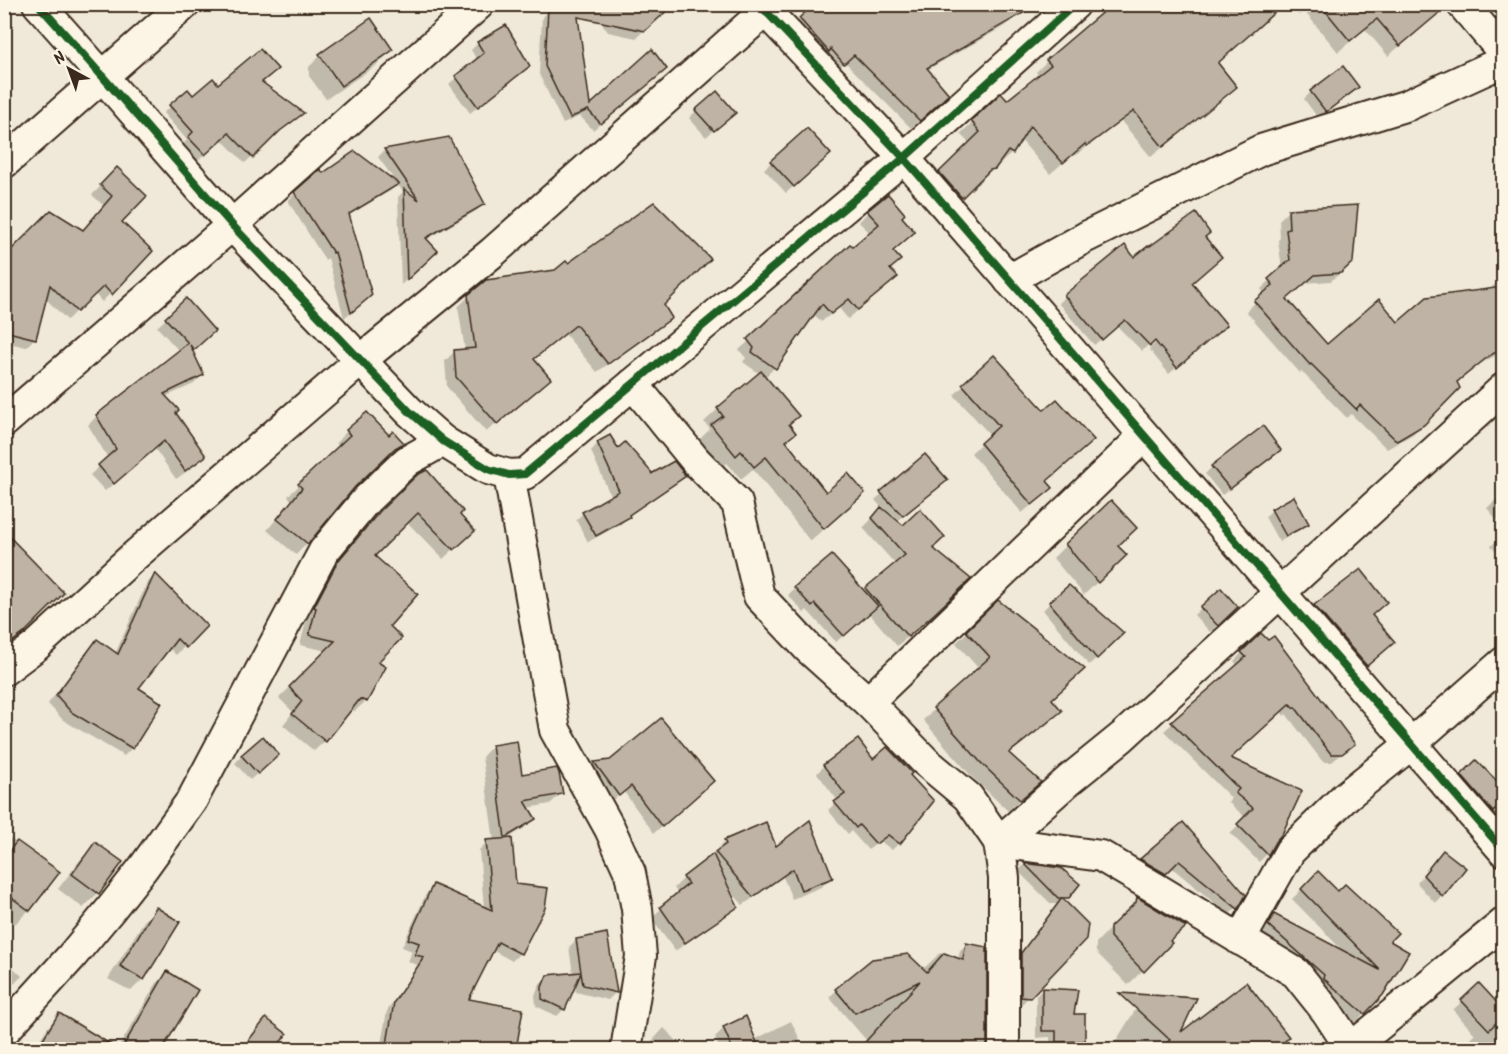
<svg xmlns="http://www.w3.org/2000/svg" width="1508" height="1054" font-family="Kalam,sans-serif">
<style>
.shadow{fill:#0003}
.building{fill:#beb3a4;stroke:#3b2a1e;stroke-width:1.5}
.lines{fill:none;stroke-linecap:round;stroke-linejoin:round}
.street-casing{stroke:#3b2a1e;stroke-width:34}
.street{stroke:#fcf5e5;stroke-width:30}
.cycleway-casing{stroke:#fcf5e5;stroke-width:11}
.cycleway{stroke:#1b5e20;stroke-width:8}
</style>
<rect width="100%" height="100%" fill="#f0e9d9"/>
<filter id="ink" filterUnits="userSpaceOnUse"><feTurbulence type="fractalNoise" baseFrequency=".0167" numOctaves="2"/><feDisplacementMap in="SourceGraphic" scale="12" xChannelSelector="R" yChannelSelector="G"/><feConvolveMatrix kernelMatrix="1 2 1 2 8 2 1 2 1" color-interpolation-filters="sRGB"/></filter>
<g filter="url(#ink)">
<g class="shadow">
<polygon points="588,4 661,15 636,38 608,32"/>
<polygon points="1291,4 1430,4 1437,13 1425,25 1388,56 1365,29 1338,52 1304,11 1299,15"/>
<polygon points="549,9 589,108 658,76 593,130 580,116 563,124 539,74 542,17"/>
<polygon points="1022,12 1003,27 927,70 939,102 911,128 845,62 835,71 792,27 800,19"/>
<polygon points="478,43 521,73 470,113 449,84 477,60 471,50"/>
<polygon points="392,50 377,65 326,99 309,76 309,67 324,52"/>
<polygon points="1047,61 1216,64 1235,87 1223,98 1151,157 1121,121 1075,156 1073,154 1050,174 1020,139 1012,153 1000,164 997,163 981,180 977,181 950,208 929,185 970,144 960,134 1001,96 1007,102 1039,76 1036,72"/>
<polygon points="1342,69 1357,87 1350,94 1318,118 1304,99 1311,92"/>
<polygon points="261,83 302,113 271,138 245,163 221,139 197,161 182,145 187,140 163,113 188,91 193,97"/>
<polygon points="696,111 727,119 706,137 689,118"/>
<polygon points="807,130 822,161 786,193 764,169"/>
<polygon points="385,150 484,204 476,211 426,240 436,251 401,285 398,197 403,192 378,157"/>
<polygon points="117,170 120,222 151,251 102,302 94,293 67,320 45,298 35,338 26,347 4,342 4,259 82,232 104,206 92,195"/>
<polygon points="322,175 396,184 390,191 348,216 363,302 344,318 328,258 325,260 288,201 295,193"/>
<polygon points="1288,211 1343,271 1331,281 1305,283 1286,299 1327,346 1398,324 1490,303 1490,289 1497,282 1504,281 1504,315 1498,315 1504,325 1504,351 1478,365 1456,383 1458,387 1413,434 1387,449 1351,414 1347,418 1301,371 1300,373 1246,311 1265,294 1261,289 1282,269 1278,240 1280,238 1279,220"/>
<polygon points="868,212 901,217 891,252 889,270 896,277 848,319 839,308 821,322 813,313 774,368 764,378 785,442 826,494 850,506 810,541 753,469 741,479 727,463 722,468 699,440 710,429 704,422 718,409 760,374 743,362 746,358 739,350 870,233 859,222"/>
<polygon points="1204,238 1184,289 1218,332 1169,374 1149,349 1161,337 1159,335 1142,351 1117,326 1094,345 1058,303 1124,247 1134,259"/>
<polygon points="568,265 662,305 671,317 661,327 597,372 565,334 533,360 539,389 486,432 447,387 445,361 455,351 465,350 458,307 469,296 556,271"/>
<polygon points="186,301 213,331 191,352 202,375 194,384 165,397 204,456 196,465 176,479 155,449 105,491 90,475 108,458 88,425 97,416 180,352 157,327"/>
<polygon points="994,357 1045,481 1041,497 1022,513 971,453 990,435 954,395"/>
<polygon points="347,431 389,437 402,443 352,488 307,543 296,555 267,530 292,501 288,496 340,447 336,443"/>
<polygon points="598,443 617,450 645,478 684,476 677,482 628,516 621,524 588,542 576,520 583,513 611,497 591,451"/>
<polygon points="925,456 939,487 897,521 931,549 922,624 897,646 869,613 836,642 807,610 804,613 788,595 795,588 864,592 896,565 863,528 882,508 875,500"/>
<polygon points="1272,457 1222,495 1205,474 1212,467"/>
<polygon points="418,476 473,531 443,559 407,522 372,556 388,626 375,663 366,701 355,711 350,710 325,741 314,751 283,725 293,712 279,698 327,651 300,645 307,618 305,617 328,573 370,523"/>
<polygon points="1504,493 1504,529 1487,508"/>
<polygon points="1272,510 1307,523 1300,530 1279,542 1265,517"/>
<polygon points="1504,534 1504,560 1491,546"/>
<polygon points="1066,545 1117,546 1125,555 1084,595 1053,558"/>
<polygon points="1361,571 1370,615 1386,649 1359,672 1308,613 1315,606"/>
<polygon points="155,575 205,626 176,655 168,647 137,689 132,748 124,756 63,720 48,704 89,649 97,641 115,654 147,583"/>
<polygon points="998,602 1051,699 1060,711 1049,723 1009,754 1027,793 1008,811 971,776 923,720 979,669 956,643"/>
<polygon points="1050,603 1115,640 1089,665 1043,610"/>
<polygon points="1201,608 1229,614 1210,632 1194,615"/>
<polygon points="1242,653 1353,744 1332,762 1323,762 1286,714 1284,716 1281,711 1229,759 1274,841 1267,854 1259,862 1230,833 1246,818 1228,802 1231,798 1164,731 1238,666 1234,661"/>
<polygon points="1504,726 1504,736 1499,731"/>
<polygon points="492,746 521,776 561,794 550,804 528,808 534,818 523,829 505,840 520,953 512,961 492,950 467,1000 453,1050 380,1050 387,1011 418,965 408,962 412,951 402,947 426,894 433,886 484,908 479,850 487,842 494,841 482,757"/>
<polygon points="242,756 270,762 250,780 235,763"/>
<polygon points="610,761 705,788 654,833 624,792 611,801 588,771 595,764"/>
<polygon points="1476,762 1498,784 1504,779 1504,846 1452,786"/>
<polygon points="824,766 899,843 892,850 880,841 868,850 851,831 848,834 828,810 838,801 817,773"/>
<polygon points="765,824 776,848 831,878 821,887 792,899 783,877 743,905 729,889 736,906 726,916 675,951 651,918 678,894 674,888 684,878 713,857 717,853 715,851 724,842"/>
<polygon points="1182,824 1244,895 1236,908 1229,915 1171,867 1158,881 1134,867"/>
<polygon points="4,834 57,872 29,910 15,924 4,916"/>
<polygon points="96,844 121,863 98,893 83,908 58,889 81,859"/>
<polygon points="1436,859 1442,896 1435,903 1417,883"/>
<polygon points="1025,864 1060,869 1068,897 1063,901 1084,938 1022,1004 1015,1003 1015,961 1058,904 1051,904 1018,871"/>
<polygon points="1318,873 1388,941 1407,953 1364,1013 1355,1023 1314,988 1259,936 1265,926 1275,916 1343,951 1292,899"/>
<polygon points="1138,899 1170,943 1128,985 1096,952 1096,943"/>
<polygon points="156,909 143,979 131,991 108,979 144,921"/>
<polygon points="605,934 615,993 608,1000 576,992 575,984 564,1009 557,1016 536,1006 535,995 540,984 547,976 573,974 569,947 576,940"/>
<polygon points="967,944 985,948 867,1041 829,997 873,960 922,970 940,953 958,960 960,951"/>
<polygon points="4,959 22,976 4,994"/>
<polygon points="167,973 135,1050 120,1045 156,984"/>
<polygon points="1479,985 1504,1011 1504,1050 1459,1050 1475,1034 1453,1010"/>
<polygon points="1043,989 1072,1016 1083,1041 1076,1048 1050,1048 1050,1037 1036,1038 1036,996"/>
<polygon points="1139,1004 1177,1036 1276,1050 1146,1050 1147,1047 1112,1047"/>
<polygon points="60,1015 111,1050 33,1050 48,1027"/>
<polygon points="791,1021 804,1048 803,1050 720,1050 715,1037 724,1028 754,1040"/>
<polygon points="664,1028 686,1050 644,1050"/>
</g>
<g class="building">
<polygon points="575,4 674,4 645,31 578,17 590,105 652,49 667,69 601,124 588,110 570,118 545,66 548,8 575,9"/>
<polygon points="814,4 1039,4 927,68 949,94 920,121 854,55 844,64 831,49 829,52 799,18"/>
<polygon points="1112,4 1284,4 1218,63 1237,87 1163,147 1134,111 1087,146 1085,144 1063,163 1030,126 1013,154 1008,151 995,169 990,170 962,198 939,172 980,132 971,121 1001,93 1007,100 1051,65 1046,60"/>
<polygon points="1320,4 1445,4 1445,8 1400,46 1377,19 1350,41"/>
<polygon points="371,18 393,50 341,86 319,54"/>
<polygon points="506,25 530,66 478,107 455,76 484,53 477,42"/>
<polygon points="260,49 278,69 262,82 304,113 280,131 253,158 229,133 205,155 188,137 193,132 169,105 188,89 193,95 213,78 218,84"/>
<polygon points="1343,66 1359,87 1326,112 1310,91"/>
<polygon points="717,91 736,113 714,131 695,110"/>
<polygon points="807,128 831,154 794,187 770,161"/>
<polygon points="449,137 485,204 426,238 438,251 407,280 404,189 419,200 384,149"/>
<polygon points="355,151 399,184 349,214 372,295 351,313 335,252 333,253 294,192 320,169 323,173"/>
<polygon points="117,167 147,196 122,222 153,251 112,295 104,286 77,312 50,285 36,339 4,331 4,257 51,210 83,230 112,196 100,185"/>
<polygon points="888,194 905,214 902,217 915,232 893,251 901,260 890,269 898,277 858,310 849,299 831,314 822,304 776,369 752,352 754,348 747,339 850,244 853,246 879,224 867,211"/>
<polygon points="654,202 711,259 664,305 672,318 608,364 576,325 534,359 551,379 497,424 456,377 454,350 475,348 468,295 486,280 555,270 566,261 568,263"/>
<polygon points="1358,205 1353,262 1341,273 1315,275 1287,299 1327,344 1379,299 1398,322 1427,297 1503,287 1503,348 1489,356 1457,382 1460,388 1424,425 1397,441 1360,405 1357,408 1357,410 1311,364 1310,365 1254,301 1273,285 1268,279 1290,260 1286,230 1289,229 1288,209"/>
<polygon points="1196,213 1210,233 1205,237 1222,257 1192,283 1227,325 1177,368 1155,341 1150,346 1125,320 1102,340 1064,295 1125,245 1134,257 1148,246 1150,246"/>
<polygon points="186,298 215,331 194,350 190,345 204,375 164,394 179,410 176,413 206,456 185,471 164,441 114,484 98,465 116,449 96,415 188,343 165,318"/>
<polygon points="994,355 1044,410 1057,399 1094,440 1047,481 1053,488 1032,505 980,443 999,426 962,384"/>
<polygon points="761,371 799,416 789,424 796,433 786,441 826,492 848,473 865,493 824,529 766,457 754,467 741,451 736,456 711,425 723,416 717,408"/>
<polygon points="367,412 389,435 393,431 404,443 395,448 355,487 308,544 277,519 302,488 298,484 350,435 346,430"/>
<polygon points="1263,426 1281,450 1230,489 1211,466"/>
<polygon points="610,435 618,448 625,442 652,473 651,474 674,461 686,476 629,515 630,517 596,536 582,512 619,491 597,442"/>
<polygon points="925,454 948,480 903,516 880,492"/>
<polygon points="427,470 463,511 460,515 475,531 454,550 418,513 375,556 418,594 390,626 402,638 378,662 386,667 367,702 360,699 326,742 292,714 302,701 289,687 335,641 309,635 316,608 314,607 338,561 380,511 417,475"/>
<polygon points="1294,496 1309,524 1286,536 1271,509"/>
<polygon points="1111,500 1137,528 1118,546 1127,555 1098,583 1065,544"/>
<polygon points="881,507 903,525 920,509 945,537 933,548 971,579 934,614 908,637 865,588 905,555 872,518"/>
<polygon points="4,531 64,593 24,633 4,648"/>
<polygon points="832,555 878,606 844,636 815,604 812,607 794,587"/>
<polygon points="1361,569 1387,602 1372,615 1395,642 1367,666 1314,605"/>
<polygon points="155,573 207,626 186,648 177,639 139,688 162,703 133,749 71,712 56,695 97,639 118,654"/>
<polygon points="1069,585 1124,633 1097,659 1049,602"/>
<polygon points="1221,588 1238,607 1218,626 1200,607"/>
<polygon points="998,600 1085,669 1052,699 1062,711 1009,753 1041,782 1020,800 982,764 933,708 990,657 966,631"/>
<polygon points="1261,633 1268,640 1274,636 1355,744 1342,754 1331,754 1295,707 1294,708 1290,704 1231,758 1302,791 1282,834 1275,842 1268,855 1237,824 1253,808 1235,793 1239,789 1171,722 1246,657 1241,652"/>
<polygon points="661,718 714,781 662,827 631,786 619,796 594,762 610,760"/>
<polygon points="263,736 279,755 258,774 241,755"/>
<polygon points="858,739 873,759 887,747 912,773 910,775 934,801 900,844 888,835 876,844 859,825 856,828 834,802 845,794 823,765"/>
<polygon points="517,741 522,774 557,768 559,773 563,794 525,801 536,819 505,838 492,745"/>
<polygon points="1476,760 1503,787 1503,802 1493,812 1461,775"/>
<polygon points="810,820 833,878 801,890 793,869 753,897 715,852 726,844 724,840 766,822 776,846"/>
<polygon points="1183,822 1246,895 1238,909 1179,861 1166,874 1140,859"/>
<polygon points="512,838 516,884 548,888 545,908 521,954 498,942 469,999 523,1009 516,1050 386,1050 394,1002 424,957 415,955 419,943 408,939 433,884 492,910 486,840"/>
<polygon points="17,841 60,872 30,911 4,892 4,857"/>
<polygon points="95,842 123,862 99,894 72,874"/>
<polygon points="1443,850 1466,868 1443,897 1423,875"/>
<polygon points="713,854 738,907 685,943 660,907 688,884 683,877"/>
<polygon points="1024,863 1061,868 1080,884 1069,898 1058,898"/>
<polygon points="1318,871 1338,891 1345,884 1398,933 1390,941 1409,952 1383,995 1365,1014 1323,978 1324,975 1268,925 1274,914 1380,970 1301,889"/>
<polygon points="1137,897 1186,927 1170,941 1172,943 1144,972 1110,937 1110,927 1136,902"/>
<polygon points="1062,898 1088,924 1086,939 1030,998 1021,997 1021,953"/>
<polygon points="156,907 180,922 144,980 120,966"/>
<polygon points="607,933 617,993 583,985 581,973 565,1010 542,999 542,987 547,975 581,972 576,939"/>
<polygon points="966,943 987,947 987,1050 858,1050 920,981 855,1013 835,989 872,959 908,954 927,972 944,953 963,960"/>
<polygon points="167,971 198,990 162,1050 121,1050"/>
<polygon points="1246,982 1289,1037 1276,1050 1158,1050 1170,1040 1119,993 1197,998 1181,1032"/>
<polygon points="1479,983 1503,1009 1503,1016 1489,1030 1461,1000"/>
<polygon points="1042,988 1078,990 1074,1014 1085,1014 1085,1041 1056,1042 1056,1031 1042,1031"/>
<polygon points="59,1013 120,1050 36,1050"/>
<polygon points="746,1016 760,1050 733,1050 723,1027"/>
<polygon points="266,1018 287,1034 274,1050 241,1050"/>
</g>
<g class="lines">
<g class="street-casing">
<g id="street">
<polyline points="38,4 103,77 232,225 409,411 443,441 488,469 509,475 525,474 904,158 1075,4"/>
<polyline points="759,4 904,158 1504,851"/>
<polyline points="1462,4 1504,53"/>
<polyline points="4,163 185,4"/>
<polyline points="1009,280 1086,237 1261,150 1408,105 1504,61"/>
<polyline points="633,384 696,461 737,503 759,596 808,648 868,702 925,761 968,797 999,842 1101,856 1157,889 1296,973 1327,1012 1352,1050"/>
<polyline points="4,422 232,225 479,4"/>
<polyline points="509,475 555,730 610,829 630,873 637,909 641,956 626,1050"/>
<polyline points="4,670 36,646 132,558 361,360 493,252 773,4"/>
<polyline points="868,702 1144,436"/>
<polyline points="1240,940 1290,851 1346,796 1411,744 1504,662"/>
<polyline points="4,1031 71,957 110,910 143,868 192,800 324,551 367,499 407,461 443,441"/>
<polyline points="1351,1048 1504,923"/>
<polyline points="1004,1050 1004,878 999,842 1069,780 1122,737 1504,388"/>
</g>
</g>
<use href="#street" class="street"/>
<g class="cycleway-casing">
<g id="cycleway">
<polyline points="38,4 103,77 232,225 409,411 443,441 488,469 509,475 525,474 904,158 1075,4"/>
<polyline points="759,4 904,158 1504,851"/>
</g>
</g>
<use href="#cycleway" class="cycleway"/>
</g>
</g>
<rect width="1508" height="1054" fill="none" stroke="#fcf5e5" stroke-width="24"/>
<rect x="12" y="12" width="1484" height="1030" fill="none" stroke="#3b2a1e" stroke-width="2" filter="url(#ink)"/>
<g transform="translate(69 69) rotate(319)" stroke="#fcf5e5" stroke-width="4.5" paint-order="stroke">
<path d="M0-4.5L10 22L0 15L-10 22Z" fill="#3b2a1e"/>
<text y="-9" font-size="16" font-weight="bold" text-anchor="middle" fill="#3b2a1e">N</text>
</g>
</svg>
